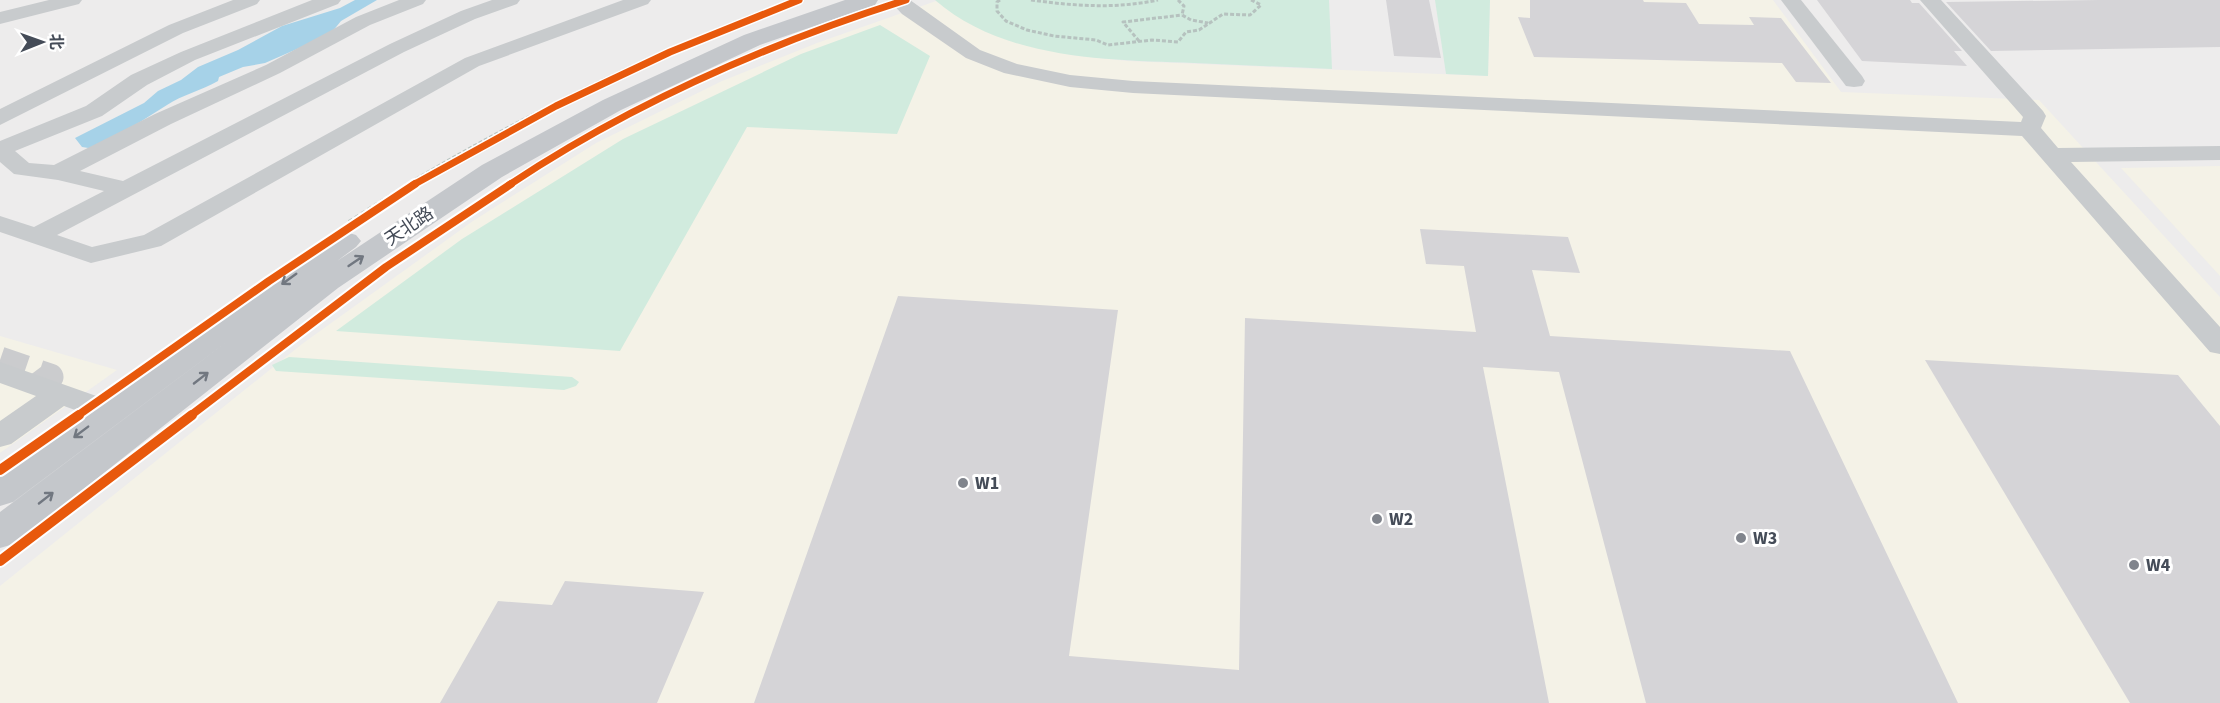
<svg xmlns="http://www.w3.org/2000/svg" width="2220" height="703" font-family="'Source Sans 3','Noto Sans SC',sans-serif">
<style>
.commercial{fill:#f4f2e7}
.green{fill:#d1ebde}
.water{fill:#a6d2e8}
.building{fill:#d5d4d7}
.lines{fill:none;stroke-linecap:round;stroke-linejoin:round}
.minor-tunnel{stroke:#cbccce;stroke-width:27;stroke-dasharray:27 14;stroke-linecap:butt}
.path-far1{stroke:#b6c2bf;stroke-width:3;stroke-dasharray:4 2;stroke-linecap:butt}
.path{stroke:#b6c2bf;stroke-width:4;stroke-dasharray:4.5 3;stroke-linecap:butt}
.minor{fill:#c8cbcd;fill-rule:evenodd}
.major{fill:#c4c7cb;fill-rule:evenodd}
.cycleway-far2-casing{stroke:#fff;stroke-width:10}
.cycleway-far1-casing{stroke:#fff;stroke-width:12}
.cycleway-casing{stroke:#fff;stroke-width:14}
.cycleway-far2{stroke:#e8590c;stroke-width:7}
.cycleway-far1{stroke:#e8590c;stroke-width:8}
.cycleway{stroke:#e8590c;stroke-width:10}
.oneway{stroke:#717780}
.poi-dot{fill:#80848c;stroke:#fff;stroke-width:2}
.labels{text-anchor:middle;stroke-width:6;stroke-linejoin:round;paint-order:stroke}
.street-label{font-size:18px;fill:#454c58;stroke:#fff}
.poi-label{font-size:18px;font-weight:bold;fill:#454c58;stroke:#fff;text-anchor:start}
</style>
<rect width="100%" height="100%" fill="#edecec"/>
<g class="commercial">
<polygon points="1490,0 1773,0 1841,92 2039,100 2220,297 2220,703 0,703 0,586 302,344 473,221 596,143 722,81 817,43 936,1 974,25 1017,43 1072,55 1127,61 1488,76"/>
<polygon points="2220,166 2220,276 2121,168"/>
<polygon points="0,336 117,370 0,453"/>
</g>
<g class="green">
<path d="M935,0H1329L1332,69C1286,67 1240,65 1194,63C1108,60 1004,60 935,0Z"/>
<polygon points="1435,0 1490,0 1488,76 1446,74"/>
<polygon points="880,25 930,56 897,134 747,127 620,351 336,331 462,239 623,139 801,54"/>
<polygon points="289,357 572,377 579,382 576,386 564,390 276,371 272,365"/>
</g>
<path class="water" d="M355,0H377L341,21L332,32L320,39L265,63L243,67L219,77L218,81C202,90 182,95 167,105C143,120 120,135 95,149L82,147L75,138L144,103L158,91L181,80L198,67L238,50L282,26L340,8Z"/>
<g class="building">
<polygon points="1386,0 1429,0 1441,58 1394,56"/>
<polygon points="1530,0 1643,0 1644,2 1686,3 1699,24 1754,25 1749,17 1781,18 1831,83 1796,82 1782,63 1534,57 1518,17 1530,18"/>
<polygon points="1817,0 1910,0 1912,3 1919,3 1962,51 1954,51 1967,66 1862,61"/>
<polygon points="2099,0 2220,0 2220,47 1991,51 1946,2"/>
<polygon points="1420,229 1568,237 1580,273 1532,270 1550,336 1790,351 1958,703 1646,703 1559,372 1483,367 1549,703 754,703 898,296 1118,310 1069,656 1239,670 1245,318 1476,332 1464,266 1426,264"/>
<polygon points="1925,360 2178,375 2220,426 2220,703 2130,703"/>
<polygon points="565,581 704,592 657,703 440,703 498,601 552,605"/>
</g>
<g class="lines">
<polyline class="minor-tunnel" points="0,360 50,377 38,386"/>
<g class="path-far1">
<polyline points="1000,0 997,2 997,11 1006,21 1027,30 1054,36 1096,40 1108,45 1152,40 1178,42 1186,32 1199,30 1223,14 1250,15 1261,5 1251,0"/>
<path d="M1031,0C1074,6 1116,9 1158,0"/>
<polyline points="1178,0 1184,6 1182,15 1191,20 1208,23"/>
<polyline points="1139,41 1123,22 1182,15"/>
<path d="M406,185C530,111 657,51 792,0"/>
</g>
<polyline class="path" points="349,222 409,184"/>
<g class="minor">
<polygon points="49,0 82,0 79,4 0,24 0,12"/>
<polygon points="233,0 260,0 257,4 183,33 0,125 0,109 169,25"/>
<polygon points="312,0 341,0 338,4 195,60 147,85 102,116 15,151 29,163 54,165 155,114 266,65 356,17 399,0 426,0 423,4 370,25 280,73 171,124 80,171 123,181 390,44 461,11 492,0 520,0 517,4 475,19 404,52 57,235 92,247 144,235 465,58 623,0 651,0 648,4 479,66 161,246 91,263 0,232 0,216 34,227 104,191 58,180 14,174 0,162 0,141 86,106 131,75 181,52"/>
<polygon points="889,0 910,0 980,50 1017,64 1070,75 1133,81 2021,122 2023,117 1920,0 1941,0 2043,111 2046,116 2041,128 2058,148 2220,146 2220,160 2071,162 2220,327 2220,354 2210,352 2022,136 1133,93 1070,87 1004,73 966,58 902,14"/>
<polygon points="1781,0 1801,0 1862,76 1865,81 1862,86 1854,87 1846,86"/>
<polygon points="0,362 119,404 123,411 119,418 108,422 64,406 11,444 0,447 0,421 36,396 0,383"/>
</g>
<polygon class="major" points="845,0 878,0 875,5 760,45 621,110 502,177 338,288 14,544 0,548 0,512 312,278 13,502 0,506 0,473 285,267 336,235 346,232 356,235 361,241 356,247 337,261 482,165 603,100 744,35"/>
<g class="cycleway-far2-casing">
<g id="cycleway-far2">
<polyline points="413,185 556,106 670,52 799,0"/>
<path d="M509,185C631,104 767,44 906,0"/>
</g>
</g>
<g class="cycleway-far1-casing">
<g id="cycleway-far1">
<polyline points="77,416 269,281 415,184"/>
<polyline points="190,416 386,267 511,184"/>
</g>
</g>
<g class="cycleway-casing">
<g id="cycleway">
<polyline points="0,470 79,415"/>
<polyline points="0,561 192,415"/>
</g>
</g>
<use href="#cycleway-far2" class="cycleway-far2"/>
<use href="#cycleway-far1" class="cycleway-far1"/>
<use href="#cycleway" class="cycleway"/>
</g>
<defs><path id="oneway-shaft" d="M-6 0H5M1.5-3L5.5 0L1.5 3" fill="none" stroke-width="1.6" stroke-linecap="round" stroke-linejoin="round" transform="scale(1.5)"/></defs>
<g class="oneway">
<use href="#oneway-shaft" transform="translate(356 261) rotate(-34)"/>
<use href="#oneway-shaft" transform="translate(289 279) rotate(144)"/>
<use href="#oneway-shaft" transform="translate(201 378) rotate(-38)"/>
<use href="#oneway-shaft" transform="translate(81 432) rotate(143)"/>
<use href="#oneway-shaft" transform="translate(46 498) rotate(-38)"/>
</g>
<g class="poi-dot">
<circle cx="963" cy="483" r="6"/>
<circle cx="1377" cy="519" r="6"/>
<circle cx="1741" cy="538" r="6"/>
<circle cx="2134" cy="565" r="6"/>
</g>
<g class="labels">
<g class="street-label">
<text transform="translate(409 226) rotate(-34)" y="6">天北路</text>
</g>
<g class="poi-label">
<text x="975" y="489">W1</text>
<text x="1389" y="525">W2</text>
<text x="1753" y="544">W3</text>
<text x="2146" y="571">W4</text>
</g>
</g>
<g transform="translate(42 42) rotate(89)" stroke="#ffffff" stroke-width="4.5" paint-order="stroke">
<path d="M0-4.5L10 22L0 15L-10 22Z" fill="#454c58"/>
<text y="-9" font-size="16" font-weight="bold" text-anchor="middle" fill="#454c58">北</text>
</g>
</svg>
